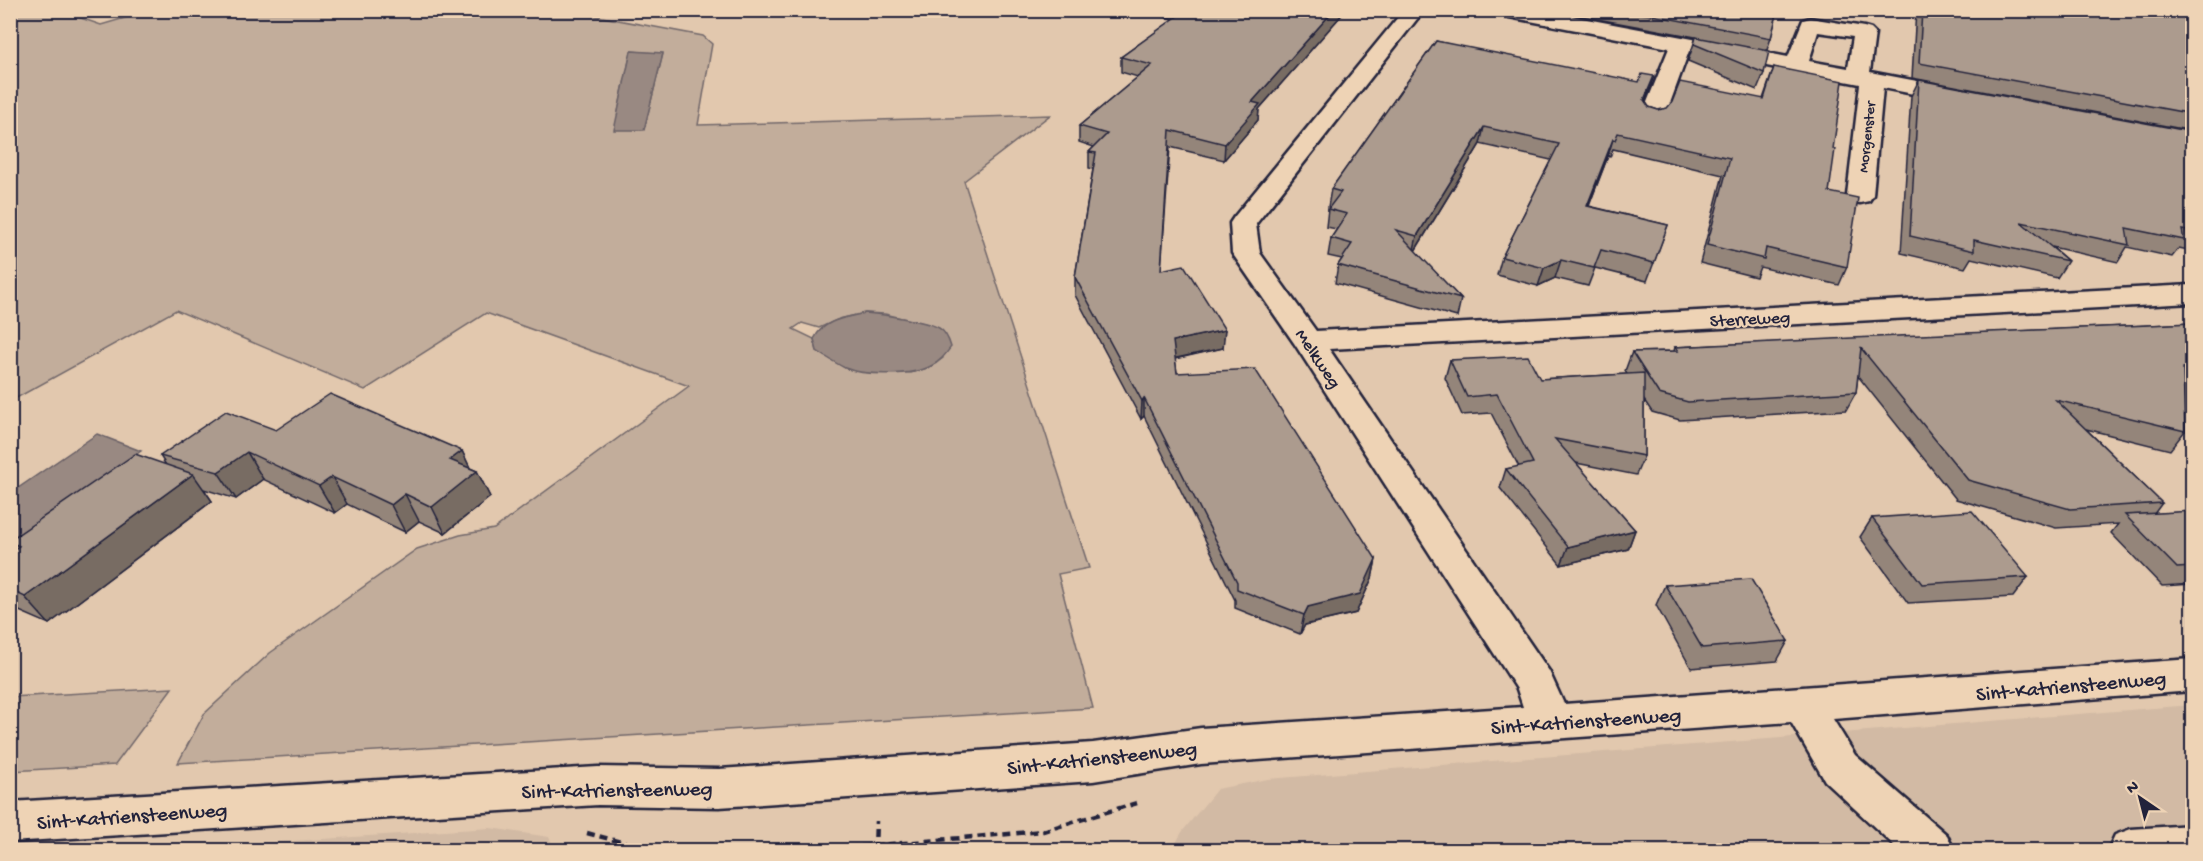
<svg xmlns="http://www.w3.org/2000/svg" width="2203" height="861" font-family="'Gochi Hand',sans-serif">
<style>
.built{fill:#d2baa4}
.green{fill:#c2ad9b;stroke:#72686b;stroke-width:1.5;fill-rule:evenodd}
.water{fill:#998982;stroke:#696066;stroke-width:1.5}
.lines{fill:none;stroke-linecap:round;stroke-linejoin:round}
.minor-casing{stroke:#22223b;stroke-width:5}
.path{stroke:#22223b;stroke-width:4.5;stroke-dasharray:8 5;stroke-linecap:butt}
.minor{fill:#eed3b5;fill-rule:evenodd}
.wall{fill:#94857a;stroke:#22223b;stroke-width:1.5}
.shaded-wall{fill:#786c63;stroke:#22223b;stroke-width:1.5}
.building{fill:#ac9b8e;stroke:#22223b;stroke-width:1.5}
.labels{text-anchor:middle;stroke-width:4.5;stroke-linejoin:round;paint-order:stroke}
.far-street-label{font-size:15px;fill:#22223b;stroke:#eed3b5}
.street-label{font-size:18px;fill:#22223b;stroke:#eed3b5}
.near-street-label{font-size:21px;fill:#22223b;stroke:#eed3b5}
</style>
<rect width="100%" height="100%" fill="#e2c8ae"/>
<filter id="ink" filterUnits="userSpaceOnUse"><feTurbulence type="fractalNoise" baseFrequency=".0167" numOctaves="2"/><feDisplacementMap in="SourceGraphic" scale="12" xChannelSelector="R" yChannelSelector="G"/><feConvolveMatrix kernelMatrix="1 2 1 2 8 2 1 2 1" color-interpolation-filters="sRGB"/></filter>
<g filter="url(#ink)">
<g class="built">
<polygon points="2192,705 2192,850 1172,850 1182,832 1217,789 1268,779"/>
<polygon points="490,828 549,837 555,850 154,850"/>
</g>
<g class="green">
<path d="M152,10L570,11L703,36L712,44L698,125L1050,115L964,181L1089,568L1058,574L1093,708L178,763L204,714L270,653L417,549L460,535L494,529L689,386L486,313L365,390L176,310L11,401V11H70L78,17L101,25ZM631,51L663,54L644,129L618,112ZM865,313L885,314L931,325L943,358L930,367L911,373L847,369L817,351L814,339L793,329L802,323L819,328L839,319Z"/>
<polygon points="172,688 115,765 11,771 11,697"/>
</g>
<g class="water">
<polygon points="631,51 663,53 644,130 614,130"/>
<path d="M865,313C880,314 927,321 939,328C946,332 949,340 951,347C945,355 940,362 931,366C913,376 864,376 845,368C835,363 826,357 817,351L814,339C824,319 845,318 865,313Z"/>
<polygon points="97,434 141,451 11,540 11,493"/>
</g>
<g class="lines">
<g class="minor-casing">
<g id="minor">
<polygon points="1427,10 1417,19 1256,224 1260,253 1316,331 2192,285 2192,303 1329,349 1549,671 1564,704 2192,659 2192,691 1833,719 1855,755 1947,835 1954,850 1899,850 1825,781 1791,722 1201,764 1093,781 719,807 598,805 10,842 10,802 598,767 719,769 1093,743 1201,728 1523,707 1517,689 1294,343 1232,253 1230,223 1234,217 1403,11"/>
<path d="M1494,10H1539L1788,57L1803,20L1810,18L1864,27L1871,29L1875,33L1870,72L1959,89L1967,91L1970,96L1967,101L1959,103L1883,88L1873,195L1869,201L1860,203L1851,201L1847,195L1860,84L1689,51L1665,117L1661,122L1653,124L1645,122L1641,117L1669,48L1504,16L1497,14ZM1818,32L1853,37L1848,68L1809,61Z"/>
<polygon points="2192,825 2192,850 2108,850 2115,835 2131,829"/>
</g>
</g>
<g class="path">
<polyline points="587,833 632,845 686,850"/>
<polyline points="822,850 1043,831 1137,803"/>
<polyline points="875,850 876,821"/>
</g>
<use href="#minor" class="minor"/>
</g>
<g class="wall">
<polygon points="1140,10 1346,10 1259,109 1258,120 1224,160 1170,147 1161,270 1223,348 1175,359 1177,373 1376,559 1372,578 1356,613 1305,625 1300,634 1235,608 1235,600 1144,416 1141,419 1075,295 1075,277 1093,169 1089,168 1089,152 1094,147 1079,142 1079,126 1138,77 1121,72 1121,57 1174,19 1140,11"/>
<polygon points="1569,10 1778,10 1771,38 1767,50 1764,73 1757,90 1688,61 1696,37 1581,16"/>
<polygon points="1916,10 2160,10 2188,19 2162,10 2193,10 2193,131 1912,78"/>
<polygon points="1436,41 1648,93 1645,101 1649,107 1658,110 1763,99 1774,67 1833,149 1829,192 1847,267 1839,285 1760,267 1756,277 1700,263 1723,175 1613,149 1610,157 1608,156 1589,206 1668,225 1647,281 1595,268 1588,286 1555,278 1538,286 1497,275 1502,257 1551,160 1480,144 1415,251 1461,299 1457,317 1335,283 1338,265 1342,259 1328,256 1331,238 1337,229 1326,227 1328,209 1330,207 1328,207 1331,189"/>
<polygon points="1919,80 2193,132 2193,251 2179,248 2172,257 2127,247 2118,262 2052,247 2068,261 2057,278 1971,258 1965,268 1901,253 1911,96"/>
<polygon points="2193,323 2193,385 2184,385 2185,431 2170,450 2086,429 2162,503 2154,514 2193,511 2193,584 2162,586 2111,533 2118,524 2056,528 1956,499 1858,376 1856,392 1846,410 1680,420 1652,412 1644,400 1644,456 1636,475 1576,463 1635,530 1628,549 1561,565 1500,488 1506,469 1519,467 1491,413 1462,415 1445,378 1450,360 1540,379 1627,374 1625,371 1632,352 1674,351 1675,347"/>
<polygon points="276,430 462,451 470,468 477,471 490,497 445,533 419,521 405,532 347,504 335,513 263,479 236,499 204,489 212,501 49,624 10,607 10,552 16,549 10,543 10,540 166,465 160,456"/>
<polygon points="1872,518 2028,577 2013,597 1908,603 1860,537"/>
<polygon points="1665,585 1788,641 1777,661 1691,668 1656,605"/>
</g>
<g class="shaded-wall">
<polygon points="1334,10 1346,10 1259,109 1258,120 1224,160 1225,144 1252,102"/>
<polygon points="1654,76 1648,93 1639,116 1644,100"/>
<polygon points="1484,127 1480,144 1413,254 1417,236"/>
<polygon points="1613,139 1608,156 1582,223 1587,206"/>
<polygon points="1561,260 1555,278 1538,286 1544,268"/>
<polygon points="1225,330 1223,348 1172,359 1173,341"/>
<polygon points="1144,398 1144,416 1141,419 1142,401"/>
<polygon points="462,451 473,474 477,471 490,497 445,533 432,507 450,460"/>
<polygon points="247,452 263,479 236,499 218,472"/>
<polygon points="193,474 212,501 49,624 25,597"/>
<polygon points="332,477 347,504 335,513 319,486"/>
<polygon points="405,494 419,521 405,532 391,505"/>
<polygon points="1635,530 1628,549 1561,565 1568,547"/>
<polygon points="1376,559 1372,578 1356,613 1305,625 1300,634 1304,615 1308,607"/>
</g>
<g class="building">
<polygon points="1186,10 1334,10 1252,102 1260,104 1225,144 1170,130 1161,270 1184,265 1225,330 1173,341 1177,373 1255,369 1376,559 1360,594 1308,607 1304,615 1237,589 1237,582 1144,398 1142,401 1075,277 1096,153 1089,152 1107,134 1079,126 1152,65 1121,57"/>
<polygon points="1625,10 1778,10 1771,38"/>
<polygon points="1922,10 2160,10 2193,20 2193,69 2187,72 2193,73 2193,114 1919,63"/>
<polygon points="1696,37 1769,51 1764,73 1694,44"/>
<polygon points="1436,41 1639,82 1642,74 1654,76 1644,100 1649,107 1658,110 1667,108 1672,102 1680,82 1764,99 1774,67 1843,81 1833,149 1835,149 1829,192 1858,198 1847,267 1766,248 1764,259 1707,245 1730,158 1618,133 1615,140 1613,139 1587,206 1668,225 1654,263 1601,250 1594,268 1561,260 1544,268 1502,257 1559,144 1484,127 1417,236 1396,230 1461,299 1338,265 1352,244 1331,238 1347,214 1328,209 1341,192 1331,189"/>
<polygon points="1919,80 2193,132 2193,232 2182,230 2184,240 2126,228 2129,245 2021,222 2068,261 1974,240 1974,251 1910,236"/>
<polygon points="2193,323 2193,367 2183,368 2185,431 2056,400 2162,503 2070,509 1968,480 1861,348 1856,392 1688,402 1659,394 1632,352 1678,351 1675,347 1852,338"/>
<polygon points="1528,356 1540,379 1644,373 1644,456 1555,439 1635,530 1568,547 1506,469 1533,463 1497,394 1467,397 1450,360"/>
<polygon points="330,394 462,451 450,460 477,471 432,507 405,494 391,505 332,477 319,486 247,452 218,472 160,456 226,411 276,430"/>
<polygon points="135,454 193,474 25,597 10,590 10,552 19,546 10,542 10,540"/>
<polygon points="1972,511 2028,577 1922,584 1872,518"/>
<polygon points="2193,511 2193,567 2177,568 2125,515"/>
<polygon points="1751,579 1788,641 1702,648 1665,585"/>
<polygon points="2193,847 2193,850 2146,850"/>
</g>
</g>
<g class="labels">
<g class="far-street-label">
<text transform="translate(1866 137) rotate(-84)" y="5">Morgenster</text>
</g>
<g class="street-label">
<text transform="translate(1750 318) rotate(-3)" y="6">Sterreweg</text>
<text transform="translate(1319 358) rotate(56)" y="6">Melkweg</text>
</g>
<g class="near-street-label">
<text transform="translate(2071 685) rotate(-5)" y="7">Sint-Katriensteenweg</text>
<text transform="translate(1586 720) rotate(-4)" y="7">Sint-Katriensteenweg</text>
<text transform="translate(1102 757) rotate(-6)" y="7">Sint-Katriensteenweg</text>
<text transform="translate(617 789) rotate(-1)" y="7">Sint-Katriensteenweg</text>
<text transform="translate(132 815) rotate(-4)" y="7">Sint-Katriensteenweg</text>
</g>
</g>
<rect width="2203" height="861" fill="none" stroke="#eed3b5" stroke-width="36"/>
<rect x="18" y="18" width="2167" height="825" fill="none" stroke="#22223b" stroke-width="2" filter="url(#ink)"/>
<g transform="translate(2140 798) rotate(325)" stroke="#eed3b5" stroke-width="4.5" paint-order="stroke">
<path d="M0-4.5L10 22L0 15L-10 22Z" fill="#22223b"/>
<text y="-9" font-size="16" font-weight="bold" text-anchor="middle" fill="#22223b">N</text>
</g>
</svg>
